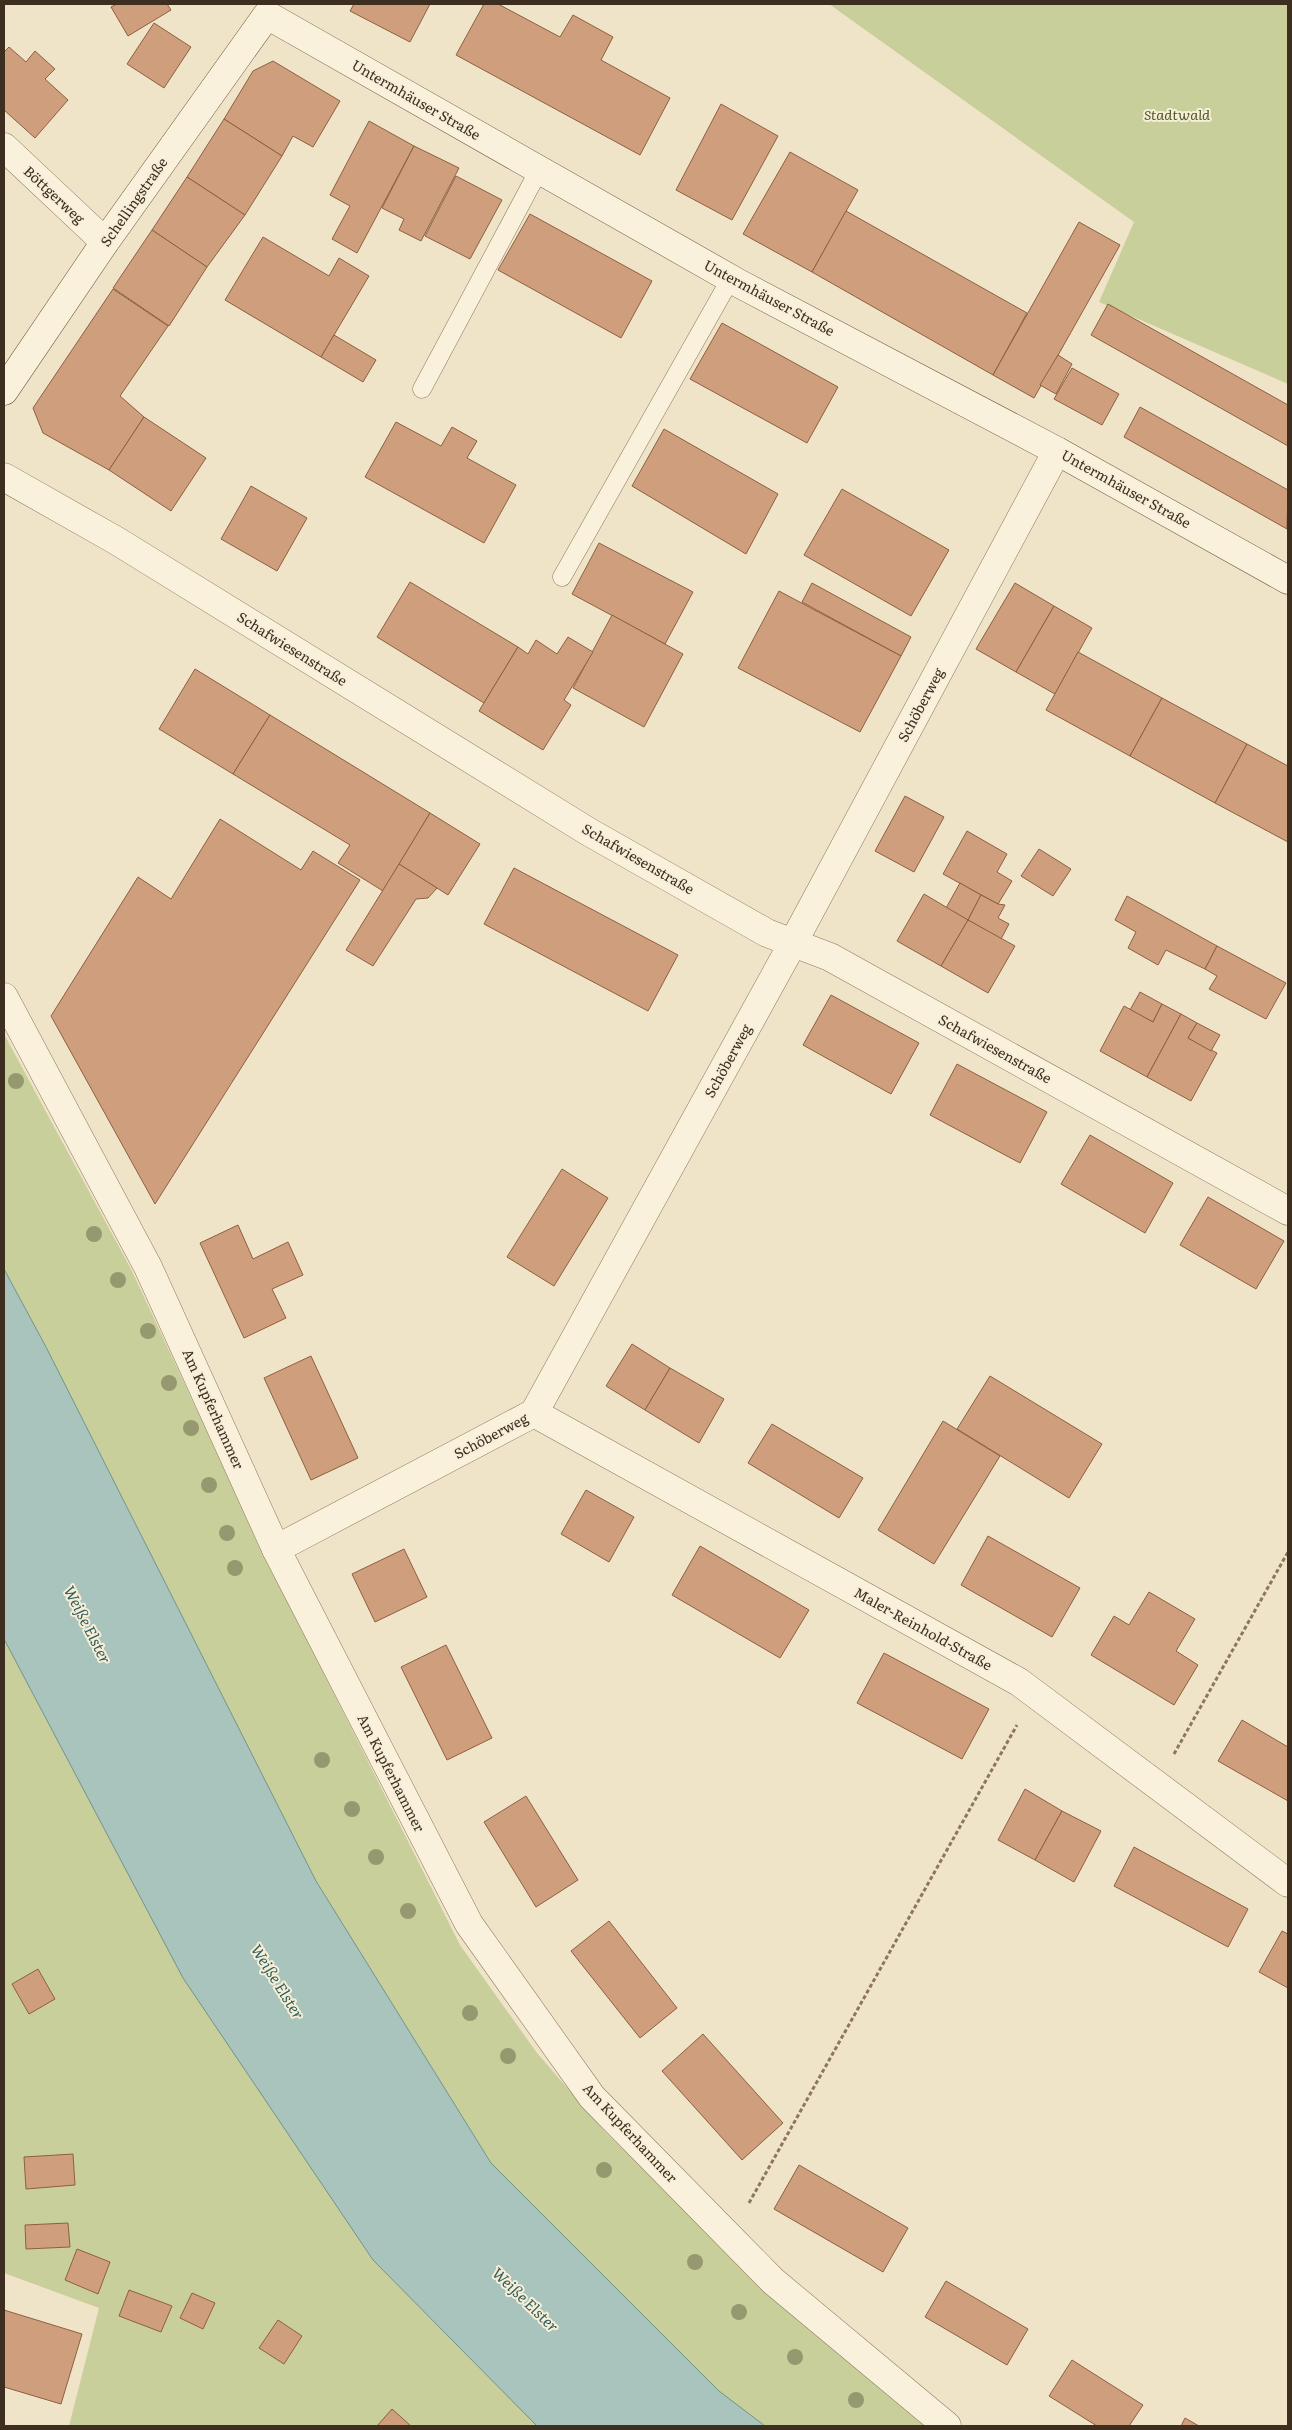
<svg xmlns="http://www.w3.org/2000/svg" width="1292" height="2430" font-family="Literata,serif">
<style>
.green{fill:#c9cf9b}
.water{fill:#a9c4bc;stroke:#6f938a}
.building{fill:#cf9f7d;stroke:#8d5f41}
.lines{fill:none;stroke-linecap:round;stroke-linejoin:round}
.lane-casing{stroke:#8d765c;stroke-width:19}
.street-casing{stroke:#8d765c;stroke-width:29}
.secondary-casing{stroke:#6f573f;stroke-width:29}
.path{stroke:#8d765c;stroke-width:3;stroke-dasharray:4 2.5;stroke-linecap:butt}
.lane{stroke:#faf1dc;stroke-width:18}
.street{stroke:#faf1dc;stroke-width:28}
.secondary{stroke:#faf1dc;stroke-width:28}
.tree{fill:#96986f}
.labels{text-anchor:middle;stroke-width:4;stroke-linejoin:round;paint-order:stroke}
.street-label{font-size:14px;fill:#3d2e20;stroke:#f7eed8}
.park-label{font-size:14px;font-style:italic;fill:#4d5a26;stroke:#f7eed8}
.water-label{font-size:15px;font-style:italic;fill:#2f5d5a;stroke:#f7eed8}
</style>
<rect width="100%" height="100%" fill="#f0e4c8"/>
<g class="green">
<polygon points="829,4 1288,4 1288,384 1099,302 1134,222"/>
<polygon points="4,1034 131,1269 265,1556 460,1945 537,2053 608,2135 798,2321 931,2426 765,2426 719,2391 491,2163 316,1881 46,1347 4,1269"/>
<polygon points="4,1639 183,1977 373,2260 537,2426 69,2426 99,2308 4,2273"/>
</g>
<polygon class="water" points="4,1269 46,1347 316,1881 491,2163 719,2391 765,2426 537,2426 373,2260 183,1978 4,1639"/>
<g class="building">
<polygon points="117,4 167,4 171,10 128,36 111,7"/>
<polygon points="354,4 430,4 410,42 350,11"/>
<polygon points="484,4 498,4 560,37 573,15 613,37 601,60 670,98 640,155 456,55"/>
<polygon points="154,23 191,47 164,88 127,64"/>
<polygon points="9,47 26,62 35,51 55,69 45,79 68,100 35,138 4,110 4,52"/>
<polygon points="273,61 340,101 313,147 293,136 282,156 224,119 253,71"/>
<polygon points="721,104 778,136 732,220 676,190"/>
<polygon points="224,119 282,156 245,215 187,177"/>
<polygon points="369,121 414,146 357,253 332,239 350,206 330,195"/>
<polygon points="414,146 459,168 421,241 399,230 404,219 382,208"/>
<polygon points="790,152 858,190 812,272 743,234"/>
<polygon points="456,176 502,200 470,259 425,236"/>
<polygon points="187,177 245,215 207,267 152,230"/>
<polygon points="846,211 1027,313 993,375 812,272"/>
<polygon points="530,214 652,281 621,338 498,270"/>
<polygon points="1079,222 1120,245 1034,398 993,375"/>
<polygon points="152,230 207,267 169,326 113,288"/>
<polygon points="263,237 329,276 339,258 369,276 321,357 225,300"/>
<polygon points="113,289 168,326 120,396 144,417 109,470 43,433 33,408"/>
<polygon points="1108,304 1288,405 1288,446 1091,335"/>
<polygon points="722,323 838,387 807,443 690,379"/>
<polygon points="334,335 376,360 363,382 321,357"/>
<polygon points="1058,355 1072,364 1056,394 1040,385"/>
<polygon points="1072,368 1119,394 1102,425 1054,399"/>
<polygon points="1140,407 1288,490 1287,529 1124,437"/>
<polygon points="144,417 206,458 171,511 109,470"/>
<polygon points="396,422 441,446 452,427 477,441 467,458 516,485 484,543 365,477"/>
<polygon points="664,429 778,494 746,554 632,486"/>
<polygon points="251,486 307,518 277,571 221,539"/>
<polygon points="842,489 949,550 911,616 804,555"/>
<polygon points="599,543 693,592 665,644 572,594"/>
<polygon points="410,582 518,647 484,703 377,637"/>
<polygon points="812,583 911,637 901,656 802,602"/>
<polygon points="1015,583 1054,606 1016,672 976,649"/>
<polygon points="779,591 901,656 860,732 738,668"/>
<polygon points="1054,606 1092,628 1055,694 1016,672"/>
<polygon points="612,615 683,654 644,727 573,688"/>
<polygon points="568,637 593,652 564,700 571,705 543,750 479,711 518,647 528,654 536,640 557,654"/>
<polygon points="1078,652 1162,698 1130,756 1046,710"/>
<polygon points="195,669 270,715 233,774 159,729"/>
<polygon points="1162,698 1247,744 1215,803 1130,756"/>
<polygon points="270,715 430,813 383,891 338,863 350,845 233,774"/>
<polygon points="1247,744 1288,766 1288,842 1215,803"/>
<polygon points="905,796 944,817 914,872 875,851"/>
<polygon points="430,813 480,844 448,895 399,864"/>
<polygon points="220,819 301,870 313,851 360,880 155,1204 51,1016 138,877 171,899"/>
<polygon points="967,831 1007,854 997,872 1012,881 998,904 943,874"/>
<polygon points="1039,849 1071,869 1053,896 1021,876"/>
<polygon points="399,864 437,888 428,898 416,899 373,966 346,950"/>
<polygon points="514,868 678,955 648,1011 484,924"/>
<polygon points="960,883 981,895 968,920 946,908"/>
<polygon points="924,894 968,920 941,966 897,941"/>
<polygon points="981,895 998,904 1005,905 998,918 1009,924 1001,939 968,920"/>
<polygon points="1127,896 1217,946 1205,969 1166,950 1158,965 1128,948 1136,932 1115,920"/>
<polygon points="968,920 1015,946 988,993 941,966"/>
<polygon points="1217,946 1286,983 1266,1019 1209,989 1217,976 1205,969"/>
<polygon points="1140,992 1162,1004 1153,1022 1130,1010"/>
<polygon points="831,995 919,1043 891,1094 803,1045"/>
<polygon points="1162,1004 1181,1014 1147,1077 1100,1051 1124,1006 1153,1022"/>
<polygon points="1181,1014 1197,1023 1188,1038 1217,1053 1191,1101 1147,1077"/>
<polygon points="1197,1023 1220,1035 1211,1051 1188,1038"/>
<polygon points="957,1064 1047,1112 1020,1163 930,1115"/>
<polygon points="1090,1135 1173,1183 1145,1233 1061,1184"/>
<polygon points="562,1169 608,1198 554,1286 507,1257"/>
<polygon points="1208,1197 1284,1241 1256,1289 1180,1245"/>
<polygon points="238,1225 253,1259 288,1242 303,1275 272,1289 286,1318 244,1338 200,1243"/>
<polygon points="632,1344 670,1368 645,1410 606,1386"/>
<polygon points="311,1356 358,1458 311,1480 264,1378"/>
<polygon points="670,1368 724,1399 699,1443 645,1410"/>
<polygon points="990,1376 1102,1444 1069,1498 957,1429"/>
<polygon points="943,1421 1000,1456 934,1564 878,1530"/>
<polygon points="772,1424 863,1478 839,1518 748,1463"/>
<polygon points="586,1490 634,1517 609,1562 561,1534"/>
<polygon points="988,1536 1080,1588 1052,1637 961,1585"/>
<polygon points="700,1546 809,1610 780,1658 672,1595"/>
<polygon points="404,1549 427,1597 375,1622 352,1574"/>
<polygon points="1149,1592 1195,1619 1176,1651 1198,1665 1174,1705 1091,1655 1114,1616 1129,1625"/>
<polygon points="446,1645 492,1738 447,1760 401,1667"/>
<polygon points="884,1653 989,1709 962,1759 857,1703"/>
<polygon points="1242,1720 1288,1747 1288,1801 1218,1761"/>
<polygon points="1025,1789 1062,1811 1035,1860 998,1840"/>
<polygon points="526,1796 578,1880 536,1907 484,1822"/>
<polygon points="1062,1811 1101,1831 1074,1882 1035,1860"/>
<polygon points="1134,1847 1248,1909 1228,1947 1114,1886"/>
<polygon points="609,1921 677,2008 640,2038 571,1951"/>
<polygon points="1282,1931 1288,1934 1288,1988 1259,1972"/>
<polygon points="38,1969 55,1999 29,2014 12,1984"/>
<polygon points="703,2034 783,2123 742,2160 662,2071"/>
<polygon points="73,2154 75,2185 26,2189 24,2157"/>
<polygon points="799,2165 908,2228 883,2272 774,2209"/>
<polygon points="68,2223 70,2247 26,2249 25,2225"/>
<polygon points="77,2249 110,2262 98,2294 65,2280"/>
<polygon points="946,2281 1028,2329 1007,2365 925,2317"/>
<polygon points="129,2290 172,2306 161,2332 119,2316"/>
<polygon points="192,2293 215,2303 203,2329 180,2318"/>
<polygon points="4,2310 82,2334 61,2404 4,2387"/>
<polygon points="278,2320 302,2336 284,2364 259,2348"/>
<polygon points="1072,2360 1143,2405 1129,2426 1097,2426 1049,2396"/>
<polygon points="392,2409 411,2426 377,2426"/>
<polygon points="1185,2418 1199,2426 1181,2426"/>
</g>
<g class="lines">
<g class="lane-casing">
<g id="lane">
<polyline points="422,389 539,170"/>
<polyline points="562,577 731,278"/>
</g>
</g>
<g class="street-casing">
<g id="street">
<polyline points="4,147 105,242"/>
<polyline points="4,477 117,541 589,832 767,933 830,957 1288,1211"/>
<polyline points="4,997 148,1267 276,1549 469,1924 592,2097 773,2281 947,2426"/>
<polyline points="534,1413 1019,1682 1288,1883"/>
<polyline points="276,1549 534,1413 794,941 1057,451"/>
</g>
</g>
<g class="secondary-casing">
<polyline id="secondary" points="4,391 105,242 267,15 740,284 1057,451 1288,580"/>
</g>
<g class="path">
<polyline points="1174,1754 1288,1552"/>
<polyline points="749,2203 1017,1725"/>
</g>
<use href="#lane" class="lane"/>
<use href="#street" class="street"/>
<use href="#secondary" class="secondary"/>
</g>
<g class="tree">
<circle cx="16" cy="1081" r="8"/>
<circle cx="94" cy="1234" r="8"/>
<circle cx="118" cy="1280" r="8"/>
<circle cx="148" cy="1331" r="8"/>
<circle cx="169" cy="1383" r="8"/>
<circle cx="191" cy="1428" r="8"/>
<circle cx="209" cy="1485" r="8"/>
<circle cx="227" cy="1533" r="8"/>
<circle cx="235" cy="1568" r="8"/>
<circle cx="322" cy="1760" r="8"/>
<circle cx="352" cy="1809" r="8"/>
<circle cx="376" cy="1857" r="8"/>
<circle cx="408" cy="1911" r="8"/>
<circle cx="470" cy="2013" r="8"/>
<circle cx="508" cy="2056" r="8"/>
<circle cx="604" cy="2170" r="8"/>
<circle cx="695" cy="2262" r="8"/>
<circle cx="739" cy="2312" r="8"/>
<circle cx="795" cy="2357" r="8"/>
<circle cx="856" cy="2400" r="8"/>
</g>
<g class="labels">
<g class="street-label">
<text transform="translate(416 100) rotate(30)" y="5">Untermhäuser Straße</text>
<text transform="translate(54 195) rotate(43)" y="5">Böttgerweg</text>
<text transform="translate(134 202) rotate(-55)" y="5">Schellingstraße</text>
<text transform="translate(769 298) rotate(28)" y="5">Untermhäuser Straße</text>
<text transform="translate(1126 489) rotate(29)" y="5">Untermhäuser Straße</text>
<text transform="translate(292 649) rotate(32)" y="5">Schafwiesenstraße</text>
<text transform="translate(921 705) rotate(-62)" y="5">Schöberweg</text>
<text transform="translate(638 859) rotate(30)" y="5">Schafwiesenstraße</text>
<text transform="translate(995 1049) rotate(29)" y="5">Schafwiesenstraße</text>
<text transform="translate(728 1061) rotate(-61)" y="5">Schöberweg</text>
<text transform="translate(213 1409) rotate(66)" y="5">Am Kupferhammer</text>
<text transform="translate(491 1436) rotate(-28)" y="5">Schöberweg</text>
<text transform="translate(923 1629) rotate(29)" y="5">Maler-Reinhold-Straße</text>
<text transform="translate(391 1773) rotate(63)" y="5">Am Kupferhammer</text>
<text transform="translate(630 2133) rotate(47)" y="5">Am Kupferhammer</text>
</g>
<g class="park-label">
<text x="1177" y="120">Stadtwald</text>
</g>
<g class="water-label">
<text transform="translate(87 1625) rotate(63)" y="5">Weiße Elster</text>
<text transform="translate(277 1982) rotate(58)" y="5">Weiße Elster</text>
<text transform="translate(525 2300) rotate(44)" y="5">Weiße Elster</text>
</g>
</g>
<rect width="1292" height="2430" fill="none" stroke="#3d2e20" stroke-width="10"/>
</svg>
